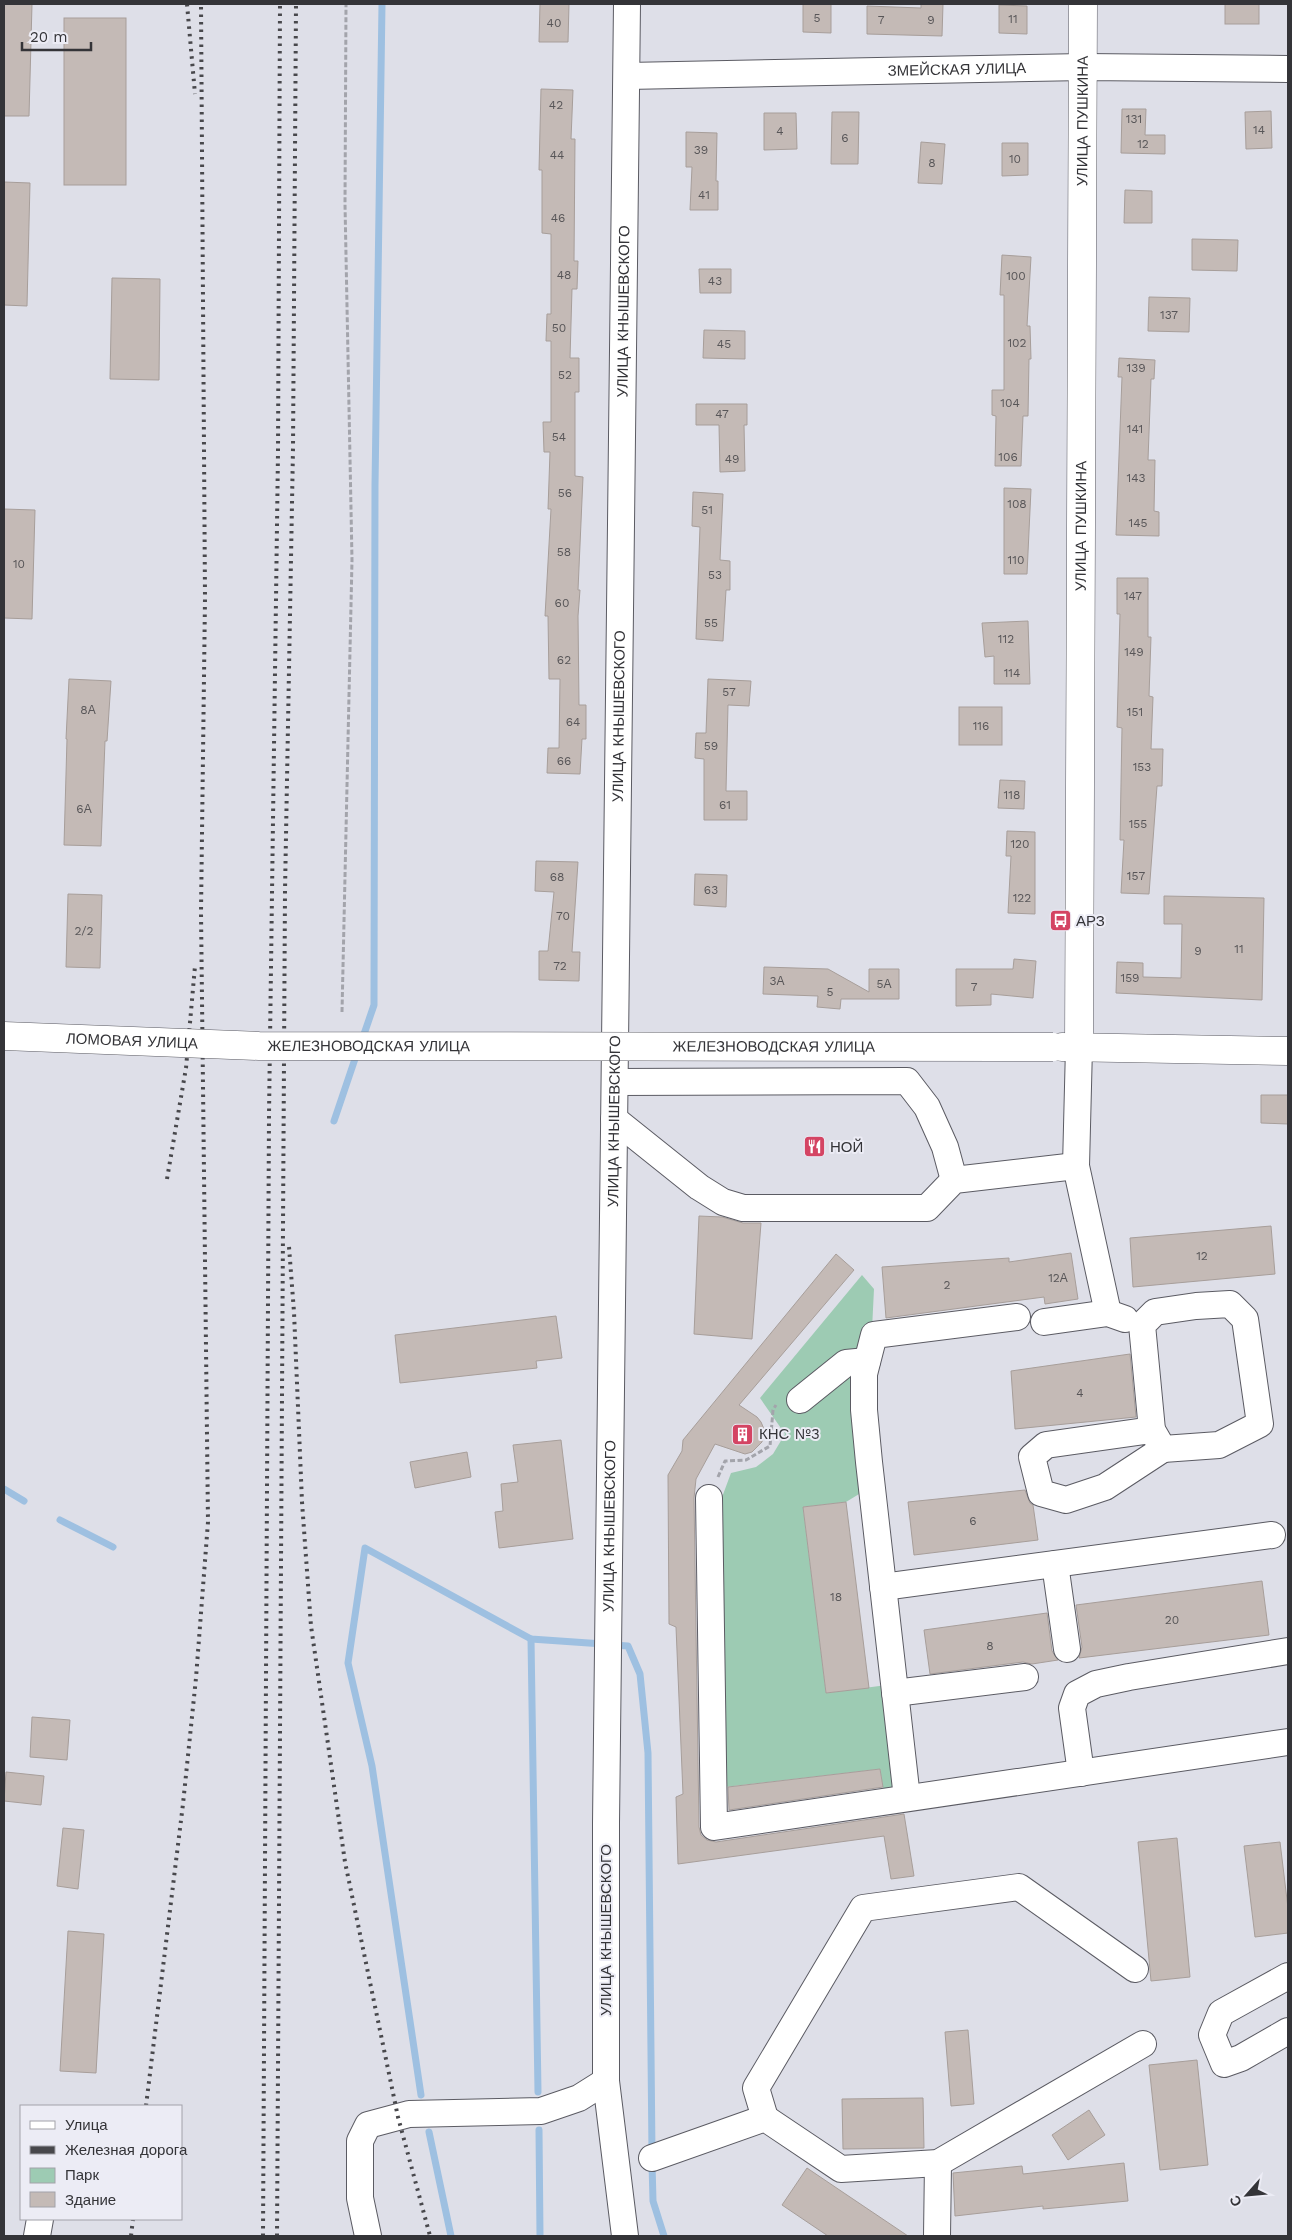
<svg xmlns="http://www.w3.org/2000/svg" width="1292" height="2240" font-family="'Work Sans',sans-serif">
	<rect width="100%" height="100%" fill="#dedfe8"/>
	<polygon fill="#9dcbb3" points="862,1275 874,1289 864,1491 846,1502 803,1507 826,1693 887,1685 899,1789 884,1793 880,1769 725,1787 718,1508 731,1473 756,1467 773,1454 785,1434 760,1398"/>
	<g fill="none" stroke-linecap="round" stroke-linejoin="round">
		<g stroke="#9ec0e1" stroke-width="7">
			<polyline points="362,1040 374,1005 375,486 382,4"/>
			<polyline points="334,1121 357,1053"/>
			<polyline points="4,1489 24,1501"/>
			<polyline points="60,1520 113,1547"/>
			<polyline points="531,1639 538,2092"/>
			<polyline points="613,1645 628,1646 640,1674 648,1753 652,2153"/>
			<polyline points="421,2095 372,1766 348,1663 365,1548 531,1639 603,1644"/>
			<polyline points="539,2130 540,2236"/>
			<polyline points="429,2132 451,2236"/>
			<polyline points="652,2163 653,2201 664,2236"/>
		</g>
	</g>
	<g fill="#c4bab6" stroke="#a79e9a">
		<polygon points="4,4 32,4 29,116 4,116"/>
		<polygon points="540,4 569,4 568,42 539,42"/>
		<polygon points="803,4 831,4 831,33 803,32"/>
		<polygon points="921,4 943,4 942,36 867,34 867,6 921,8"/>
		<rect x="1225" y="4" width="34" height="20"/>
		<polygon points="999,5 1027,6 1027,34 999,33"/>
		<rect x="64" y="18" width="62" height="167"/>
		<polygon points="541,89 573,90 571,139 575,139 574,261 578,261 577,289 572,289 570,358 579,358 579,392 575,392 575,476 583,477 578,590 580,590 578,616 579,705 586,705 586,739 582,739 580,774 547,773 548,748 559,748 560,679 549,679 548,616 545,616 551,509 548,509 550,452 544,452 543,422 551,422 551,341 546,341 547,314 551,314 551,234 542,233 542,170 539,170"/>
		<polygon points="1122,109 1146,109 1145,135 1165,135 1165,154 1121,153"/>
		<polygon points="1271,111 1272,148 1246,149 1245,112"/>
		<polygon points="832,112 859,112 858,164 831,164"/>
		<polygon points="764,113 796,113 797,149 764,150"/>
		<polygon points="686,132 717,133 716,181 718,181 718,210 690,210 692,167 686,167"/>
		<polygon points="921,142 945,144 942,184 918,183"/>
		<polygon points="1002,143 1028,143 1028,175 1002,176"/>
		<polygon points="4,182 30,183 27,306 4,305"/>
		<polygon points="1125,190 1152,191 1152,223 1124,223"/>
		<polygon points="1192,239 1238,240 1237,271 1192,270"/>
		<polygon points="1002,255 1031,257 1027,326 1030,326 1031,359 1029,359 1028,416 1023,416 1021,466 995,466 996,416 992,415 992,390 1004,390 1004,295 1000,295"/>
		<polygon points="699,269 731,269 731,293 700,293"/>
		<polygon points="112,278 160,279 159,380 110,379"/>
		<polygon points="1149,297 1190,298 1189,332 1148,331"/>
		<polygon points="704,330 745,331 745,359 703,358"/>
		<polygon points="1119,358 1155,360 1154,379 1151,379 1148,460 1155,460 1154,511 1159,512 1159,536 1116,535 1122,377 1118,377"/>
		<polygon points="696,404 747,404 747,425 744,425 745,471 720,472 719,425 696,425"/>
		<polygon points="1004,488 1031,489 1027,574 1004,574"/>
		<polygon points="693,492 723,494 720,560 730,561 730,590 726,590 723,641 696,639 700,527 692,526"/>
		<polygon points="4,509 35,510 32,619 4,618"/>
		<polygon points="1117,578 1148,578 1148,637 1151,637 1149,696 1153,697 1151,749 1163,749 1162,786 1157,786 1149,894 1121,893 1124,840 1120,840 1122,728 1117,727 1120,614 1117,614"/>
		<polygon points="1028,621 1030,684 994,684 994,656 985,657 982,623"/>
		<polygon points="69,679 111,681 107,741 105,741 101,846 64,845 67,739 66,739"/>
		<polygon points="708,679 751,681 749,706 728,705 726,791 747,791 747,820 704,820 704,759 695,758 696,733 706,733"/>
		<rect x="959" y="707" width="43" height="38"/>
		<polygon points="1000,780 1025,781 1024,809 998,808"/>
		<polygon points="1007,831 1035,832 1035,914 1008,913 1011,856 1006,856"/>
		<polygon points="536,861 578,862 572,952 580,952 579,981 539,980 539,951 548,951 554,892 535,891"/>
		<polygon points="695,874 727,875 726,907 694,905"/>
		<polygon points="68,894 102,895 100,968 66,967"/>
		<polygon points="1164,896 1264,898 1262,1000 1116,993 1117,962 1143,963 1143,977 1181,978 1182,924 1164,924"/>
		<polygon points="1014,959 1036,961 1033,998 991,994 991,1005 956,1006 956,969 1013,969"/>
		<polygon points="764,967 828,969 869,992 869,969 899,969 899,999 841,999 840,1009 817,1007 818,996 763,994"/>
		<polygon points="1261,1095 1288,1095 1288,1124 1261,1123"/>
		<polygon points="699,1216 722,1217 743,1223 761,1223 752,1339 694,1334"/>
		<polygon points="1271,1226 1275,1274 1133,1287 1130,1238"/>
		<polygon points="1071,1253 1078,1299 1045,1304 1044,1297 886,1318 882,1267 1009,1258 1009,1262"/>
		<polygon points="836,1254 854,1270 739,1405 757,1417 761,1422 764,1429 762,1442 752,1452 745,1454 715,1444 696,1479 694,1498 699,1827 701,1835 707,1840 716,1842 904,1814 914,1876 891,1879 884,1836 678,1864 676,1797 683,1794 676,1627 669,1624 668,1475 682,1451 683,1440"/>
		<polygon points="556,1316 562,1358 536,1361 537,1368 400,1383 395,1335"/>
		<polygon points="1130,1354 1136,1417 1015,1429 1011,1371"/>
		<polygon points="561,1440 573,1539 499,1548 495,1512 503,1511 501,1484 518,1482 513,1445"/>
		<polygon points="467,1452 471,1477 415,1488 410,1462"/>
		<polygon points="1025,1490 1030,1503 1033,1505 1038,1540 914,1555 908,1502"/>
		<polygon points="846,1502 869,1688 826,1693 803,1507"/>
		<polygon points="1262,1581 1269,1635 1079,1658 1082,1647 1076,1605"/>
		<polygon points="1047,1613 1052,1651 1058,1660 1032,1664 1023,1662 930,1674 924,1630"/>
		<polygon points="32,1717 70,1720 67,1760 30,1757"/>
		<polygon points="880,1769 883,1787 729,1810 728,1787"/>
		<polygon points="6,1772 44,1776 41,1805 4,1801"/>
		<polygon points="63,1828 84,1830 78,1889 57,1886"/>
		<polygon points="1177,1838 1190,1977 1151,1981 1138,1842"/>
		<polygon points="1280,1842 1288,1908 1288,1933 1255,1937 1244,1846"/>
		<polygon points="68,1931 104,1934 96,2073 60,2071"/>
		<polygon points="968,2030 974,2104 951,2106 945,2032"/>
		<polygon points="1197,2060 1208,2165 1160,2170 1149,2065"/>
		<polygon points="923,2098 924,2148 843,2149 842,2099"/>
		<polygon points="1089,2110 1105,2135 1068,2160 1052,2135"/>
		<polygon points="1124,2163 1128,2201 1043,2209 1043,2206 955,2216 953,2173 1022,2166 1023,2174"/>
		<polygon points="807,2168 844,2193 908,2236 828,2236 782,2205"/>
	</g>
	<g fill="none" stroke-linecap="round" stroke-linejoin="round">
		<defs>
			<g id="minor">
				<path id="s1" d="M627,76L1084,67L1288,69"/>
				<polyline points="1079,1047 1076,1166 1108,1313"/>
				<polyline points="615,1082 907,1081 927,1107 945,1147 954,1180"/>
				<polyline points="614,1119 699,1187 723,1202 743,1208 927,1208 954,1180 1076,1166"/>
				<polygon points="1230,1304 1245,1319 1260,1424 1219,1445 1163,1449 1152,1430 1142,1325 1155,1312 1196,1306"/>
				<polyline points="1044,1322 1108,1313 1125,1319"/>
				<polyline points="800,1400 846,1363 867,1361"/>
				<polyline points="1152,1430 1046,1445 1032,1457 1041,1493 1066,1500 1105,1487 1163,1449"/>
				<polyline points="709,1498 714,1827 1288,1742"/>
				<polyline points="1055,1564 1067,1649"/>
				<polyline points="883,1587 1272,1535"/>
				<polyline points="895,1693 1025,1677"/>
				<polyline points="1081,1773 1072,1708 1077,1694 1096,1684 1129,1677 1288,1651"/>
				<polyline points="907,1798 869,1462 864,1410 864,1374 874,1335 1017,1317"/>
				<polyline points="1288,1976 1221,2013 1212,2035 1224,2064 1241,2058 1288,2031"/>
				<polyline points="765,2118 756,2088 863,1908 1019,1887 1135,1969"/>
				<polyline points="652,2158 765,2118 841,2169 938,2163 1143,2044"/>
				<polyline points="37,2236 40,2219"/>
				<polyline points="368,2236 360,2198 360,2141 368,2125 409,2114 541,2111 579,2098 606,2081"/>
				<path id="s2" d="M625,2236L606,2081V1823L627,4"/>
				<polyline points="937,2236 938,2163"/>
			</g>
			<g id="major">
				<polyline points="1062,1047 1288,1051"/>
				<path id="s3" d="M1079,1047L1083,4"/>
			</g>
		</defs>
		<use href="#minor" stroke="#5b5b63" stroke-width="28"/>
		<use href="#major" stroke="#5b5b63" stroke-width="29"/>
		<g stroke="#a3a4ab" stroke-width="3" stroke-dasharray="5 2.5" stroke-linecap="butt">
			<polyline points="342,1012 352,560 345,204 346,4"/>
			<polyline points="718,1477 725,1461 746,1460 770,1446 773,1410 776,1405"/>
		</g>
		<use href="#minor" stroke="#fff" stroke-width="26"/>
		<use href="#major" stroke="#fff" stroke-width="28"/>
		<g stroke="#48484c" stroke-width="4" stroke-dasharray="2.5 5" stroke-linecap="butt">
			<polyline points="187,4 195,94"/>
			<polyline points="167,1179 186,1068 195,966"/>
			<polyline points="289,1247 294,1312 302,1502 311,1626 345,1862 398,2117 430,2236"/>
			<polyline points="146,2106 183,1804 196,1678 208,1522 201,912 205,598 201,4"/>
			<polyline points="131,2236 133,2219"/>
			<polyline points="263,2236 269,1115 278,452 280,4"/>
			<polyline points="277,2236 285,891 293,448 296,4"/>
		</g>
		<defs>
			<g id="major-bridge">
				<path id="s4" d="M4,1036L259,1046L1053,1047"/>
			</g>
		</defs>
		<use href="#major-bridge" stroke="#5b5b63" stroke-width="29" stroke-linecap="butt"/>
		<use href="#major-bridge" stroke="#fff" stroke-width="28"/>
	</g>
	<defs>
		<symbol id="bus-square" viewBox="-11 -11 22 22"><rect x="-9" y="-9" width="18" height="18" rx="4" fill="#d44463" stroke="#ececf5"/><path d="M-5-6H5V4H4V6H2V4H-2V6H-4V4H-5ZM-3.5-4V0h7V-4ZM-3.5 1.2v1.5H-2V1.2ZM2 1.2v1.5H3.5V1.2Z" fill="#fff"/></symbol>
		<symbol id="restaurant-square" viewBox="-11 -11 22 22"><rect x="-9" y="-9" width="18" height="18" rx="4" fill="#d44463" stroke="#ececf5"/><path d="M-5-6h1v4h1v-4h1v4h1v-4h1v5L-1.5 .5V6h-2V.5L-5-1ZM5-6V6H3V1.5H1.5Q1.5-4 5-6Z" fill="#fff"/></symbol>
		<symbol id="building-square" viewBox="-11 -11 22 22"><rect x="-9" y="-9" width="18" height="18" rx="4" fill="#d44463" stroke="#ececf5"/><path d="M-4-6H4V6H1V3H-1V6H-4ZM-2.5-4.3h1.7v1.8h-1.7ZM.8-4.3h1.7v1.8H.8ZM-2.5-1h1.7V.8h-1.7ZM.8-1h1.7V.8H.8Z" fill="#fff"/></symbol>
	</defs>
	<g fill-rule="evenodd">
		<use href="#bus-square" x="1048" y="908" width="25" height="25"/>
		<use href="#restaurant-square" x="802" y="1134" width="25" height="25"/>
		<use href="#building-square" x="730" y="1422" width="25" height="25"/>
	</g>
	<g text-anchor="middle" stroke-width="4" stroke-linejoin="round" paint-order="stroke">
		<g font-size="12" fill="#585658">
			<text x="817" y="22">5</text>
			<text x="1013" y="23">11</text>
			<text x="881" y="24">7</text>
			<text x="931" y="24">9</text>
			<text x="554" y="27">40</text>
			<text x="556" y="109">42</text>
			<text x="1134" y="123">131</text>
			<text x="1259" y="134">14</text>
			<text x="780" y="135">4</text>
			<text x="845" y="142">6</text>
			<text x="1143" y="148">12</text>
			<text x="701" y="154">39</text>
			<text x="557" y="159">44</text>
			<text x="1015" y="163">10</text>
			<text x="932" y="167">8</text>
			<text x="704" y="199">41</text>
			<text x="558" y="222">46</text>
			<text x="564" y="279">48</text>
			<text x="1016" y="280">100</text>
			<text x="715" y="285">43</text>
			<text x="1169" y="319">137</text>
			<text x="559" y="332">50</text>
			<text x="1017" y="347">102</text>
			<text x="724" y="348">45</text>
			<text x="1136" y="372">139</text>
			<text x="565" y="379">52</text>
			<text x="1010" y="407">104</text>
			<text x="722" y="418">47</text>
			<text x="1135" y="433">141</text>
			<text x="559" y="441">54</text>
			<text x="1008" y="461">106</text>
			<text x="732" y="463">49</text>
			<text x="1136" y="482">143</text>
			<text x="565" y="497">56</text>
			<text x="1017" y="508">108</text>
			<text x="707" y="514">51</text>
			<text x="1138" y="527">145</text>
			<text x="564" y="556">58</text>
			<text x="1016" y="564">110</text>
			<text x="19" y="568">10</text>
			<text x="715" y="579">53</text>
			<text x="1133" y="600">147</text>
			<text x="562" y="607">60</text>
			<text x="711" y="627">55</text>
			<text x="1006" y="643">112</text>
			<text x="1134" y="656">149</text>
			<text x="564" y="664">62</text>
			<text x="1012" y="677">114</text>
			<text x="729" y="696">57</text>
			<text x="88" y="714">8А</text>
			<text x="1135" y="716">151</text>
			<text x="573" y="726">64</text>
			<text x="981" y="730">116</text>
			<text x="711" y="750">59</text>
			<text x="564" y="765">66</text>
			<text x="1142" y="771">153</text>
			<text x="1012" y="799">118</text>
			<text x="725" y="809">61</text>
			<text x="84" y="813">6А</text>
			<text x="1138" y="828">155</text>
			<text x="1020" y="848">120</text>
			<text x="1136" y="880">157</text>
			<text x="557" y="881">68</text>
			<text x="711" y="894">63</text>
			<text x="1022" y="902">122</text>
			<text x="563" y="920">70</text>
			<text x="84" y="935">2/2</text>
			<text x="1239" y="953">11</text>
			<text x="1198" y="955">9</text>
			<text x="560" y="970">72</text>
			<text x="1130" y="982">159</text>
			<text x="777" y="985">3А</text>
			<text x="884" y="988">5А</text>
			<text x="974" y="991">7</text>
			<text x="830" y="996">5</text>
			<text x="1202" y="1260">12</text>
			<text x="1058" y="1282">12А</text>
			<text x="947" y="1289">2</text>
			<text x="1080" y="1397">4</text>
			<text x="973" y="1525">6</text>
			<text x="836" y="1601">18</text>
			<text x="1172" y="1624">20</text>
			<text x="990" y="1650">8</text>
		</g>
		<g font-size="15" fill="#343438" stroke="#ececf5">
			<text dy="5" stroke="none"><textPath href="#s1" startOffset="330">ЗМЕЙСКАЯ УЛИЦА</textPath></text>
			<text dy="5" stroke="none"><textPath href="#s3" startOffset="926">УЛИЦА ПУШКИНА</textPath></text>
			<text dy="5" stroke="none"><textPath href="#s2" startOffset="1926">УЛИЦА КНЫШЕВСКОГО</textPath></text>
			<text dy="5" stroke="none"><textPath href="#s3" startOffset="521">УЛИЦА ПУШКИНА</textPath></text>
			<text dy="5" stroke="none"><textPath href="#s2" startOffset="1521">УЛИЦА КНЫШЕВСКОГО</textPath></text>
			<text dy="5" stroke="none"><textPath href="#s4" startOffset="128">ЛОМОВАЯ УЛИЦА</textPath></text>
			<text dy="5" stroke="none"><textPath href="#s4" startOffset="365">ЖЕЛЕЗНОВОДСКАЯ УЛИЦА</textPath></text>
			<text dy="5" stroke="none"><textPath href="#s4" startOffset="770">ЖЕЛЕЗНОВОДСКАЯ УЛИЦА</textPath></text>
			<text dy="5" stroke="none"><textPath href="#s2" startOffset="1116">УЛИЦА КНЫШЕВСКОГО</textPath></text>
			<text dy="5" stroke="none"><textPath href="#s2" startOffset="711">УЛИЦА КНЫШЕВСКОГО</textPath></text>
			<text transform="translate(606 1930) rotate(-90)" y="5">УЛИЦА КНЫШЕВСКОГО</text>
		</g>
		<g font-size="15" fill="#343438" stroke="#ececf5" text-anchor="start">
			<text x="1076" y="926">АРЗ</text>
			<text x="830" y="1152">НОЙ</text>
			<text x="759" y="1439">КНС №3</text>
		</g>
	</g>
	<rect width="1292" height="2240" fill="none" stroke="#343438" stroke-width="10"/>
	<rect x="20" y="2105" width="162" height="115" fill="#ececf5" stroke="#a2a2a9"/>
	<rect x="30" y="2121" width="25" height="8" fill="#ffffff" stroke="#a2a2a9"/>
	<text x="65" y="2130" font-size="15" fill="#343438">Улица</text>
	<rect x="30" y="2146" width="25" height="8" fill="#48484c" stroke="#a2a2a9"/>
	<text x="65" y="2155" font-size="15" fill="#343438">Железная дорога</text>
	<rect x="30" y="2168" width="25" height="15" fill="#9dcbb3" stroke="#a2a2a9"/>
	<text x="65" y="2180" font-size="15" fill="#343438">Парк</text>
	<rect x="30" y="2192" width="25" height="15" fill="#c4bab6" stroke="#a2a2a9"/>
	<text x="65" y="2205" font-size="15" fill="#343438">Здание</text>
	<g transform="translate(1247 2195) rotate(243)" stroke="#ececf5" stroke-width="4" paint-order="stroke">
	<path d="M0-4L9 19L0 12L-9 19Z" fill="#343438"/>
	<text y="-8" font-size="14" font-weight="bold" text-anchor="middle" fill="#343438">С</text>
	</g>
	<path d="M22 42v8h69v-8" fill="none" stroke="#343438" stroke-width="2.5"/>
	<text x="30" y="42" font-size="15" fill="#343438" stroke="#ececf5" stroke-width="4" paint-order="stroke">20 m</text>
</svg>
